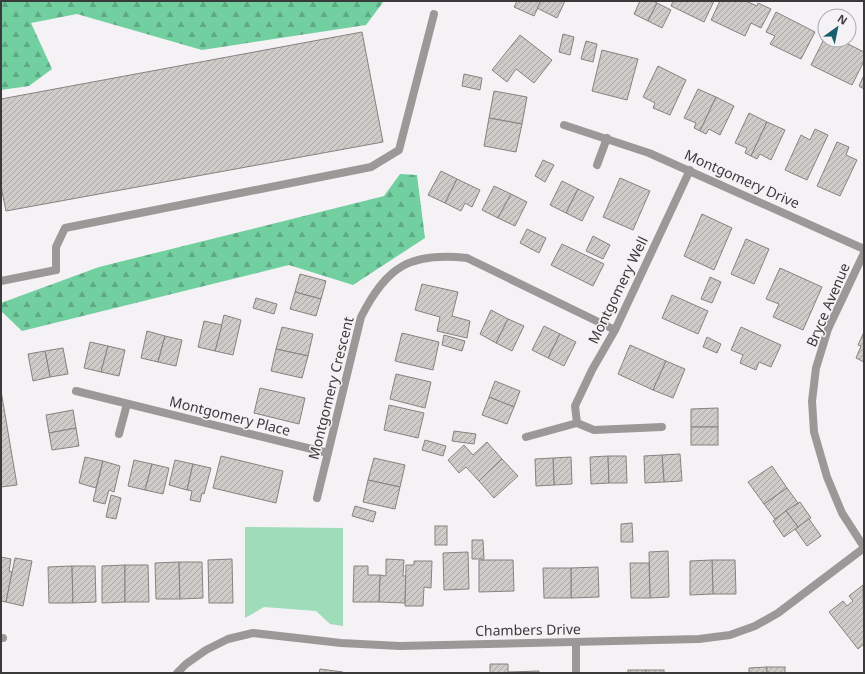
<svg xmlns="http://www.w3.org/2000/svg" width="865" height="674" font-family="'Noto Sans',sans-serif">
	<defs>
		<pattern id="forest-firs" width="22" height="20" patternUnits="userSpaceOnUse"><rect width="22" height="20" fill="#72cfa0"/><path d="M5 1l3.5 6h-7zM16 11l3.5 6h-7z" fill="#5fa984"/></pattern>
		<pattern id="building-hatch" width="6" height="6" patternUnits="userSpaceOnUse"><rect width="6" height="6" fill="#cfcbc8"/><path d="M-1 1l2-2M0 6l6-6M5 7l2-2" fill="none" stroke="#a9a6a4"/></pattern>
	</defs>
	<rect width="100%" height="100%" fill="#f5f2f6"/>
	<polygon fill="#9fdcba" points="245,527 343,528 343,626 330,624 316,611 264,607 245,618"/>
	<g fill="url(#forest-firs)">
		<polygon points="1,1 384,1 366,25 202,50 77,14 31,23 52,69 29,86 1,90"/>
		<polygon points="400,174 417,175 425,238 353,285 289,265 22,331 1,311 1,303 99,267 384,196"/>
	</g>
	<g fill="url(#building-hatch)" stroke="#85827f">
		<polygon points="517,1 541,1 534,16 514,7"/>
		<polygon points="541,1 565,1 557,18 537,8"/>
		<polygon points="640,1 653,1 657,3 648,21 634,14"/>
		<polygon points="673,1 714,1 704,22 671,6"/>
		<polygon points="720,1 746,1 757,6 758,3 771,9 761,28 751,23 745,36 711,20"/>
		<polygon points="657,3 671,10 662,28 648,21"/>
		<polygon points="776,12 815,32 801,59 770,44 775,36 766,32"/>
		<polygon points="362,32 383,142 6,211 1,187 1,99"/>
		<polygon points="563,34 574,37 570,55 559,52"/>
		<polygon points="520,35 552,60 534,83 516,69 507,82 492,70"/>
		<polygon points="825,37 825,40 840,40 864,52 864,61 852,85 811,65"/>
		<polygon points="586,41 597,44 593,62 581,59"/>
		<polygon points="602,50 638,59 627,100 592,91"/>
		<polygon points="658,66 686,80 670,115 653,108 655,103 643,97"/>
		<polygon points="464,74 482,78 480,90 462,86"/>
		<polygon points="864,75 864,89 859,86"/>
		<polygon points="698,89 716,97 700,131 694,128 696,123 684,118"/>
		<polygon points="494,91 527,97 522,124 489,118"/>
		<polygon points="716,97 734,106 720,135 709,129 706,134 700,131"/>
		<polygon points="749,113 767,122 751,156 745,153 747,148 735,143"/>
		<polygon points="489,118 522,124 516,152 484,146"/>
		<polygon points="767,122 785,130 771,160 760,154 757,159 751,156"/>
		<polygon points="815,129 828,135 807,180 785,170 801,135 810,140"/>
		<polygon points="837,142 849,147 846,155 857,160 840,196 817,186"/>
		<polygon points="543,160 554,165 545,182 535,176"/>
		<polygon points="441,171 457,179 445,203 428,195"/>
		<polygon points="620,178 650,191 633,230 603,217"/>
		<polygon points="457,179 480,190 472,207 465,203 461,211 445,203"/>
		<polygon points="562,181 578,189 566,213 550,205"/>
		<polygon points="494,186 511,194 498,218 482,210"/>
		<polygon points="578,189 594,197 582,221 566,213"/>
		<polygon points="511,194 527,202 515,226 498,218"/>
		<polygon points="702,214 732,228 714,270 684,256"/>
		<polygon points="527,229 546,238 539,253 520,243"/>
		<polygon points="593,236 610,245 603,259 586,251"/>
		<polygon points="746,239 769,249 754,284 731,274"/>
		<polygon points="562,244 604,264 593,286 551,265"/>
		<polygon points="780,268 822,287 803,330 773,317 779,304 766,299"/>
		<polygon points="300,274 326,281 321,299 295,292"/>
		<polygon points="710,277 721,282 712,303 701,299"/>
		<polygon points="422,284 458,292 452,316 470,321 467,338 437,331 440,317 415,310"/>
		<polygon points="295,292 321,299 316,316 290,309"/>
		<polygon points="672,295 708,311 698,334 662,318"/>
		<polygon points="256,298 277,304 274,314 253,308"/>
		<polygon points="491,310 508,319 496,343 480,334"/>
		<polygon points="224,315 241,320 233,355 215,351"/>
		<polygon points="508,319 524,326 512,351 496,343"/>
		<polygon points="204,321 222,325 215,351 198,347"/>
		<polygon points="544,326 560,334 548,358 532,350"/>
		<polygon points="282,327 313,334 308,356 276,349"/>
		<polygon points="741,327 781,345 771,367 759,362 756,370 740,363 743,355 731,350"/>
		<polygon points="147,331 165,336 158,362 141,358"/>
		<polygon points="864,332 864,362 856,358 861,346 858,345"/>
		<polygon points="402,333 439,342 433,370 395,361"/>
		<polygon points="560,334 576,342 564,366 548,358"/>
		<polygon points="444,335 465,341 462,351 442,345"/>
		<polygon points="165,336 182,340 176,366 158,362"/>
		<polygon points="707,337 721,344 717,353 703,347"/>
		<polygon points="90,342 108,346 101,372 84,368"/>
		<polygon points="630,345 666,361 653,390 618,374"/>
		<polygon points="108,346 125,350 119,376 101,372"/>
		<polygon points="63,348 68,374 50,377 45,351"/>
		<polygon points="276,349 308,356 302,378 271,371"/>
		<polygon points="45,351 50,377 33,381 28,354"/>
		<polygon points="666,361 685,369 673,398 653,390"/>
		<polygon points="396,374 431,382 425,408 390,399"/>
		<polygon points="495,381 520,391 514,407 489,397"/>
		<polygon points="260,388 305,398 299,424 254,413"/>
		<polygon points="1,391 17,485 1,487"/>
		<polygon points="489,397 514,407 507,424 482,415"/>
		<polygon points="389,405 424,413 418,438 384,430"/>
		<polygon points="718,408 718,427 691,427 691,409"/>
		<polygon points="73,410 76,428 49,433 46,415"/>
		<rect x="691" y="427" width="27" height="18"/>
		<polygon points="76,428 79,446 52,450 49,433"/>
		<polygon points="454,431 476,434 474,444 452,441"/>
		<polygon points="425,440 446,446 443,456 422,450"/>
		<polygon points="487,442 502,459 479,481 466,467 459,473 448,460 464,445 473,455"/>
		<polygon points="680,454 682,481 664,482 662,455"/>
		<polygon points="662,455 664,482 645,483 644,456"/>
		<polygon points="221,456 283,471 276,503 213,488"/>
		<polygon points="608,456 609,483 591,484 590,457"/>
		<polygon points="608,456 626,456 627,483 609,483"/>
		<polygon points="85,457 103,461 96,488 79,483"/>
		<polygon points="571,457 572,484 554,485 553,458"/>
		<polygon points="374,458 405,465 400,487 368,480"/>
		<polygon points="553,458 554,485 536,486 535,459"/>
		<polygon points="502,459 518,476 494,498 479,481"/>
		<polygon points="134,460 152,464 145,490 128,486"/>
		<polygon points="175,460 193,464 187,490 169,485"/>
		<polygon points="103,461 120,466 114,492 109,490 105,504 93,501"/>
		<polygon points="152,464 169,468 163,494 145,490"/>
		<polygon points="193,464 211,468 204,494 202,493 200,502 190,500 192,491 187,490"/>
		<polygon points="772,466 787,488 764,504 748,482"/>
		<polygon points="368,480 400,487 395,509 363,502"/>
		<polygon points="787,488 798,503 775,519 764,504"/>
		<polygon points="111,495 121,498 116,519 106,517"/>
		<polygon points="800,502 811,518 798,527 786,511"/>
		<polygon points="355,506 376,512 373,522 352,516"/>
		<polygon points="786,511 798,527 784,537 773,521"/>
		<polygon points="809,519 821,536 807,546 795,529"/>
		<polygon points="632,523 633,542 621,542 621,524"/>
		<rect x="435" y="526" width="12" height="19"/>
		<polygon points="472,540 483,540 484,559 472,559"/>
		<polygon points="668,551 669,597 650,598 649,552"/>
		<polygon points="468,552 469,589 444,590 443,553"/>
		<polygon points="1,557 11,559 9,571 12,572 6,602 1,601"/>
		<polygon points="15,558 32,561 23,606 6,602"/>
		<polygon points="232,559 233,603 209,603 208,560"/>
		<polygon points="386,559 404,560 403,576 406,576 405,603 379,602 380,575 386,576"/>
		<polygon points="479,560 513,560 514,591 479,592"/>
		<polygon points="712,560 735,560 736,594 713,594"/>
		<polygon points="712,560 713,594 690,595 690,561"/>
		<polygon points="414,561 432,561 431,588 424,587 423,606 405,606 406,565 414,565"/>
		<polygon points="179,562 180,599 156,599 155,563"/>
		<polygon points="179,562 202,562 203,598 180,599"/>
		<polygon points="630,563 649,563 650,598 631,598"/>
		<polygon points="125,565 125,602 102,603 102,566"/>
		<polygon points="125,565 148,565 149,602 125,602"/>
		<polygon points="72,566 73,603 49,603 48,567"/>
		<polygon points="72,566 95,566 96,602 73,603"/>
		<polygon points="354,566 368,566 368,575 380,575 379,602 353,602"/>
		<polygon points="598,567 599,597 571,598 571,568"/>
		<polygon points="543,568 571,568 571,598 544,598"/>
		<polygon points="863,585 864,644 858,649 829,612 843,601 847,606 853,601 849,596"/>
		<polygon points="490,664 508,664 508,672 539,671 539,673 490,673"/>
		<polygon points="767,667 767,673 749,673 749,668"/>
		<rect x="767" y="667" width="18" height="6"/>
		<polygon points="320,669 343,672 343,673 319,673"/>
		<rect x="628" y="670" width="18" height="3"/>
		<rect x="646" y="670" width="18" height="3"/>
	</g>
	<g fill="none" stroke-linecap="round" stroke-linejoin="round">
		<polyline stroke="#9b9998" stroke-width="8" points="56,270 56,247 65,228 371,167 399,150 434,14"/>
		<g stroke="#9b9998" stroke-width="8">
			<polyline points="564,125 649,153 864,249"/>
			<polyline points="597,165 607,138"/>
			<polyline points="864,253 828,329 816,368 812,401 814,432 827,477 842,513 864,547"/>
			<polyline points="1,281 56,270"/>
			<polyline points="76,391 328,453"/>
			<polyline points="577,423 594,430 662,427"/>
			<polyline points="119,434 127,404"/>
			<polyline points="526,437 577,423 575,406 592,370 615,330 690,170"/>
			<path d="M317,498L361,317C387,266 410,252 467,258L615,330"/>
			<polyline points="1,638 3,638"/>
			<polyline points="576,642 576,673"/>
			<polyline points="177,673 186,664 206,650 228,639 253,633 341,643 400,646 699,639 730,635 755,626 778,613 864,548"/>
		</g>
	</g>
	<g text-anchor="middle" stroke-width="3" stroke-linejoin="round" paint-order="stroke">
		<g font-size="14" fill="#3b3a3b" stroke="#f5f2f6">
			<text transform="translate(742 179) rotate(24)" y="5">Montgomery Drive</text>
			<text transform="translate(618 290) rotate(-64)" y="5">Montgomery Well</text>
			<text transform="translate(828 305) rotate(-67)" y="5">Bryce Avenue</text>
			<text transform="translate(331 388) rotate(-76)" y="5">Montgomery Crescent</text>
			<text transform="translate(230 416) rotate(14)" y="5">Montgomery Place</text>
			<text transform="translate(528 630) rotate(-1)" y="5">Chambers Drive</text>
		</g>
	</g>
	<rect width="865" height="674" fill="none" stroke="#3b3a3b" stroke-width="4"/>
	<g transform="translate(837 28) rotate(33)"><circle r="19" fill="#f5f2f6" stroke="#aba8ab"/>
	<path d="M0-3L7 15L0 10L-7 15Z" fill="#15606d"/>
	<text y="-6" font-size="11" font-weight="bold" text-anchor="middle" fill="#3b3a3b">N</text>
	</g>
</svg>
